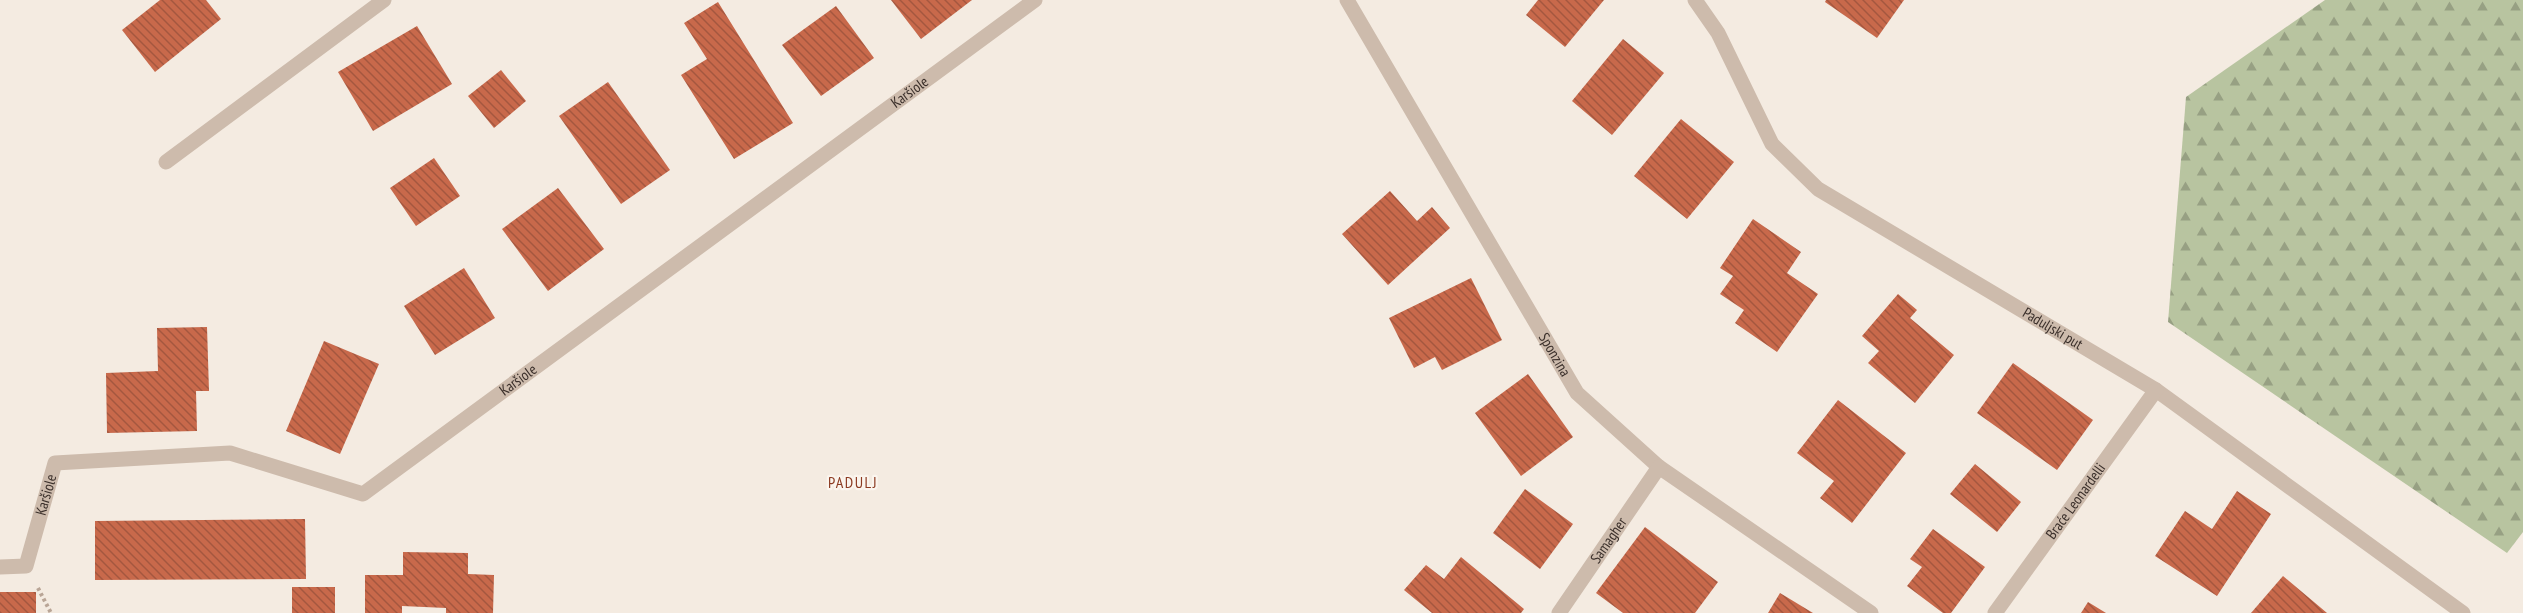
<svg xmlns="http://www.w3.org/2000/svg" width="2523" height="613" font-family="'PT Sans Narrow',sans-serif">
	<defs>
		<pattern id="forest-firs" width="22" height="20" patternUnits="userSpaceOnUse" patternTransform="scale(1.5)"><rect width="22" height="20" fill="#b8c4a0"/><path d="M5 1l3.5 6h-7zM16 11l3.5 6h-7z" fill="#97a083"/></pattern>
		<pattern id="building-back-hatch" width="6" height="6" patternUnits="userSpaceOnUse" patternTransform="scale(1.5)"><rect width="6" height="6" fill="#c8694b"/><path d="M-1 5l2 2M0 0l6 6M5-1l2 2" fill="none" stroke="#a4573f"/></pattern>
	</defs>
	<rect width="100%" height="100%" fill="#f4ebe1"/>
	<polygon fill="url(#forest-firs)" points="2325,0 2523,0 2523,532 2507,553 2168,322 2186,97"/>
	<g fill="url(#building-back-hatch)">
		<polygon points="160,0 206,0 221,19 155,72 122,30"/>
		<polygon points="891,0 972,0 921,39"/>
		<polygon points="1538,0 1604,0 1565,47 1526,15"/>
		<polygon points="1826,0 1904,0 1877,38 1825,2"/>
		<polygon points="718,2 793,123 734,159 681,75 707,59 684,23"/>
		<polygon points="836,6 874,58 821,96 782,45"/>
		<polygon points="417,26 452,84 373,131 338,72"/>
		<polygon points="1623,39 1664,73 1612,135 1572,101"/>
		<polygon points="501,70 526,101 494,128 468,96"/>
		<polygon points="608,82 670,170 621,204 559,116"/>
		<polygon points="1681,119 1734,162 1687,219 1634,176"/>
		<polygon points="434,158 460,196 416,226 390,188"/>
		<polygon points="558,188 604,249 548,291 502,229"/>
		<polygon points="1390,191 1417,221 1432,207 1450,228 1388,285 1342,234"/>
		<polygon points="1753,219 1801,252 1787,273 1818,294 1777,352 1735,323 1744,310 1720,294 1733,276 1720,268"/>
		<polygon points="464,268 495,318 435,355 404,306"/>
		<polygon points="1471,278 1502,340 1442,370 1435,357 1414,368 1389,318"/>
		<polygon points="1898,294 1917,310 1910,318 1954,355 1915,403 1868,363 1879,351 1862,336"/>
		<polygon points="207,327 209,391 196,391 197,431 107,433 106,373 158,371 157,328"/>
		<polygon points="324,341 379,364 340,454 286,431"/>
		<polygon points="2013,363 2093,420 2057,470 1977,413"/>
		<polygon points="1528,374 1573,437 1521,476 1475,413"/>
		<polygon points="1838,400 1906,453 1852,523 1820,498 1834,481 1797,453"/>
		<polygon points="1975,464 2021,502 1997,532 1950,494"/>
		<polygon points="1525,489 1573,524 1540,569 1493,533"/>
		<polygon points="2237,491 2271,514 2217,596 2155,556 2185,511 2212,529"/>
		<polygon points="305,519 306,579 95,580 95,521"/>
		<polygon points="1645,527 1718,582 1695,613 1623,613 1596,593"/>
		<polygon points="1933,529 1985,567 1951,613 1943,613 1907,586 1922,567 1910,559"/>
		<polygon points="403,552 468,553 468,574 494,575 493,613 446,613 446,608 402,606 402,613 365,613 365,575 403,575"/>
		<polygon points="1461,557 1524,609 1521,613 1432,613 1404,590 1426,565 1444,579"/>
		<polygon points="2283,576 2327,613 2251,613"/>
		<rect x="292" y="587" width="43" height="26"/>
		<rect x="0" y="592" width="36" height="21"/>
		<polygon points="1780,593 1813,613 1768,613"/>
		<polygon points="2088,602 2106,613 2081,613"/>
	</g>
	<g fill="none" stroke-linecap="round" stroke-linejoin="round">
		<polyline stroke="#b9a596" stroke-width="4" stroke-dasharray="3 3" stroke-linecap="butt" points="38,588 51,613"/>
		<g stroke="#cdbbac" stroke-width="15">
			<path id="s1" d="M1347,0L1577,393L1659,467L1871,613"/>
			<path id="s2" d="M1695,0L1718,33L1772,144L1818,189L2156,390L2463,613"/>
			<polyline points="166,162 384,0"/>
			<path id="s3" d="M0,567L26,566L55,463L230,453L363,494L1035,0"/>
			<path id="s4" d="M1559,613L1659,467"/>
			<path id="s5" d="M1995,613L2156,390"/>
		</g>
	</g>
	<g text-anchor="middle" stroke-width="4.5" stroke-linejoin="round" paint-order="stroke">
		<g font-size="15" fill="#3b302b" stroke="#fbf5ee">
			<text dy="5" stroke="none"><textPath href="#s3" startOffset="1126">Karšiole</textPath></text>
			<text dy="5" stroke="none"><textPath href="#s2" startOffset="501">Paduljski put</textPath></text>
			<text dy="5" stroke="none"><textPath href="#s1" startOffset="411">Sponzina</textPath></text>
			<text dy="5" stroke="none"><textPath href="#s3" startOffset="640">Karšiole</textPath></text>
			<text dy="5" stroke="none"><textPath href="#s3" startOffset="100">Karšiole</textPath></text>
			<text dy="5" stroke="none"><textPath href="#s5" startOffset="138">Braće Leonardelli</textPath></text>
			<text dy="5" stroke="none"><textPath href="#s4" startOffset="88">Samagher</textPath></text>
		</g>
		<g font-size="16" letter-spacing="1.5" fill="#8c3b22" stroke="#fbf5ee">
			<text x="853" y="488">PADULJ</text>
		</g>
	</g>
</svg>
